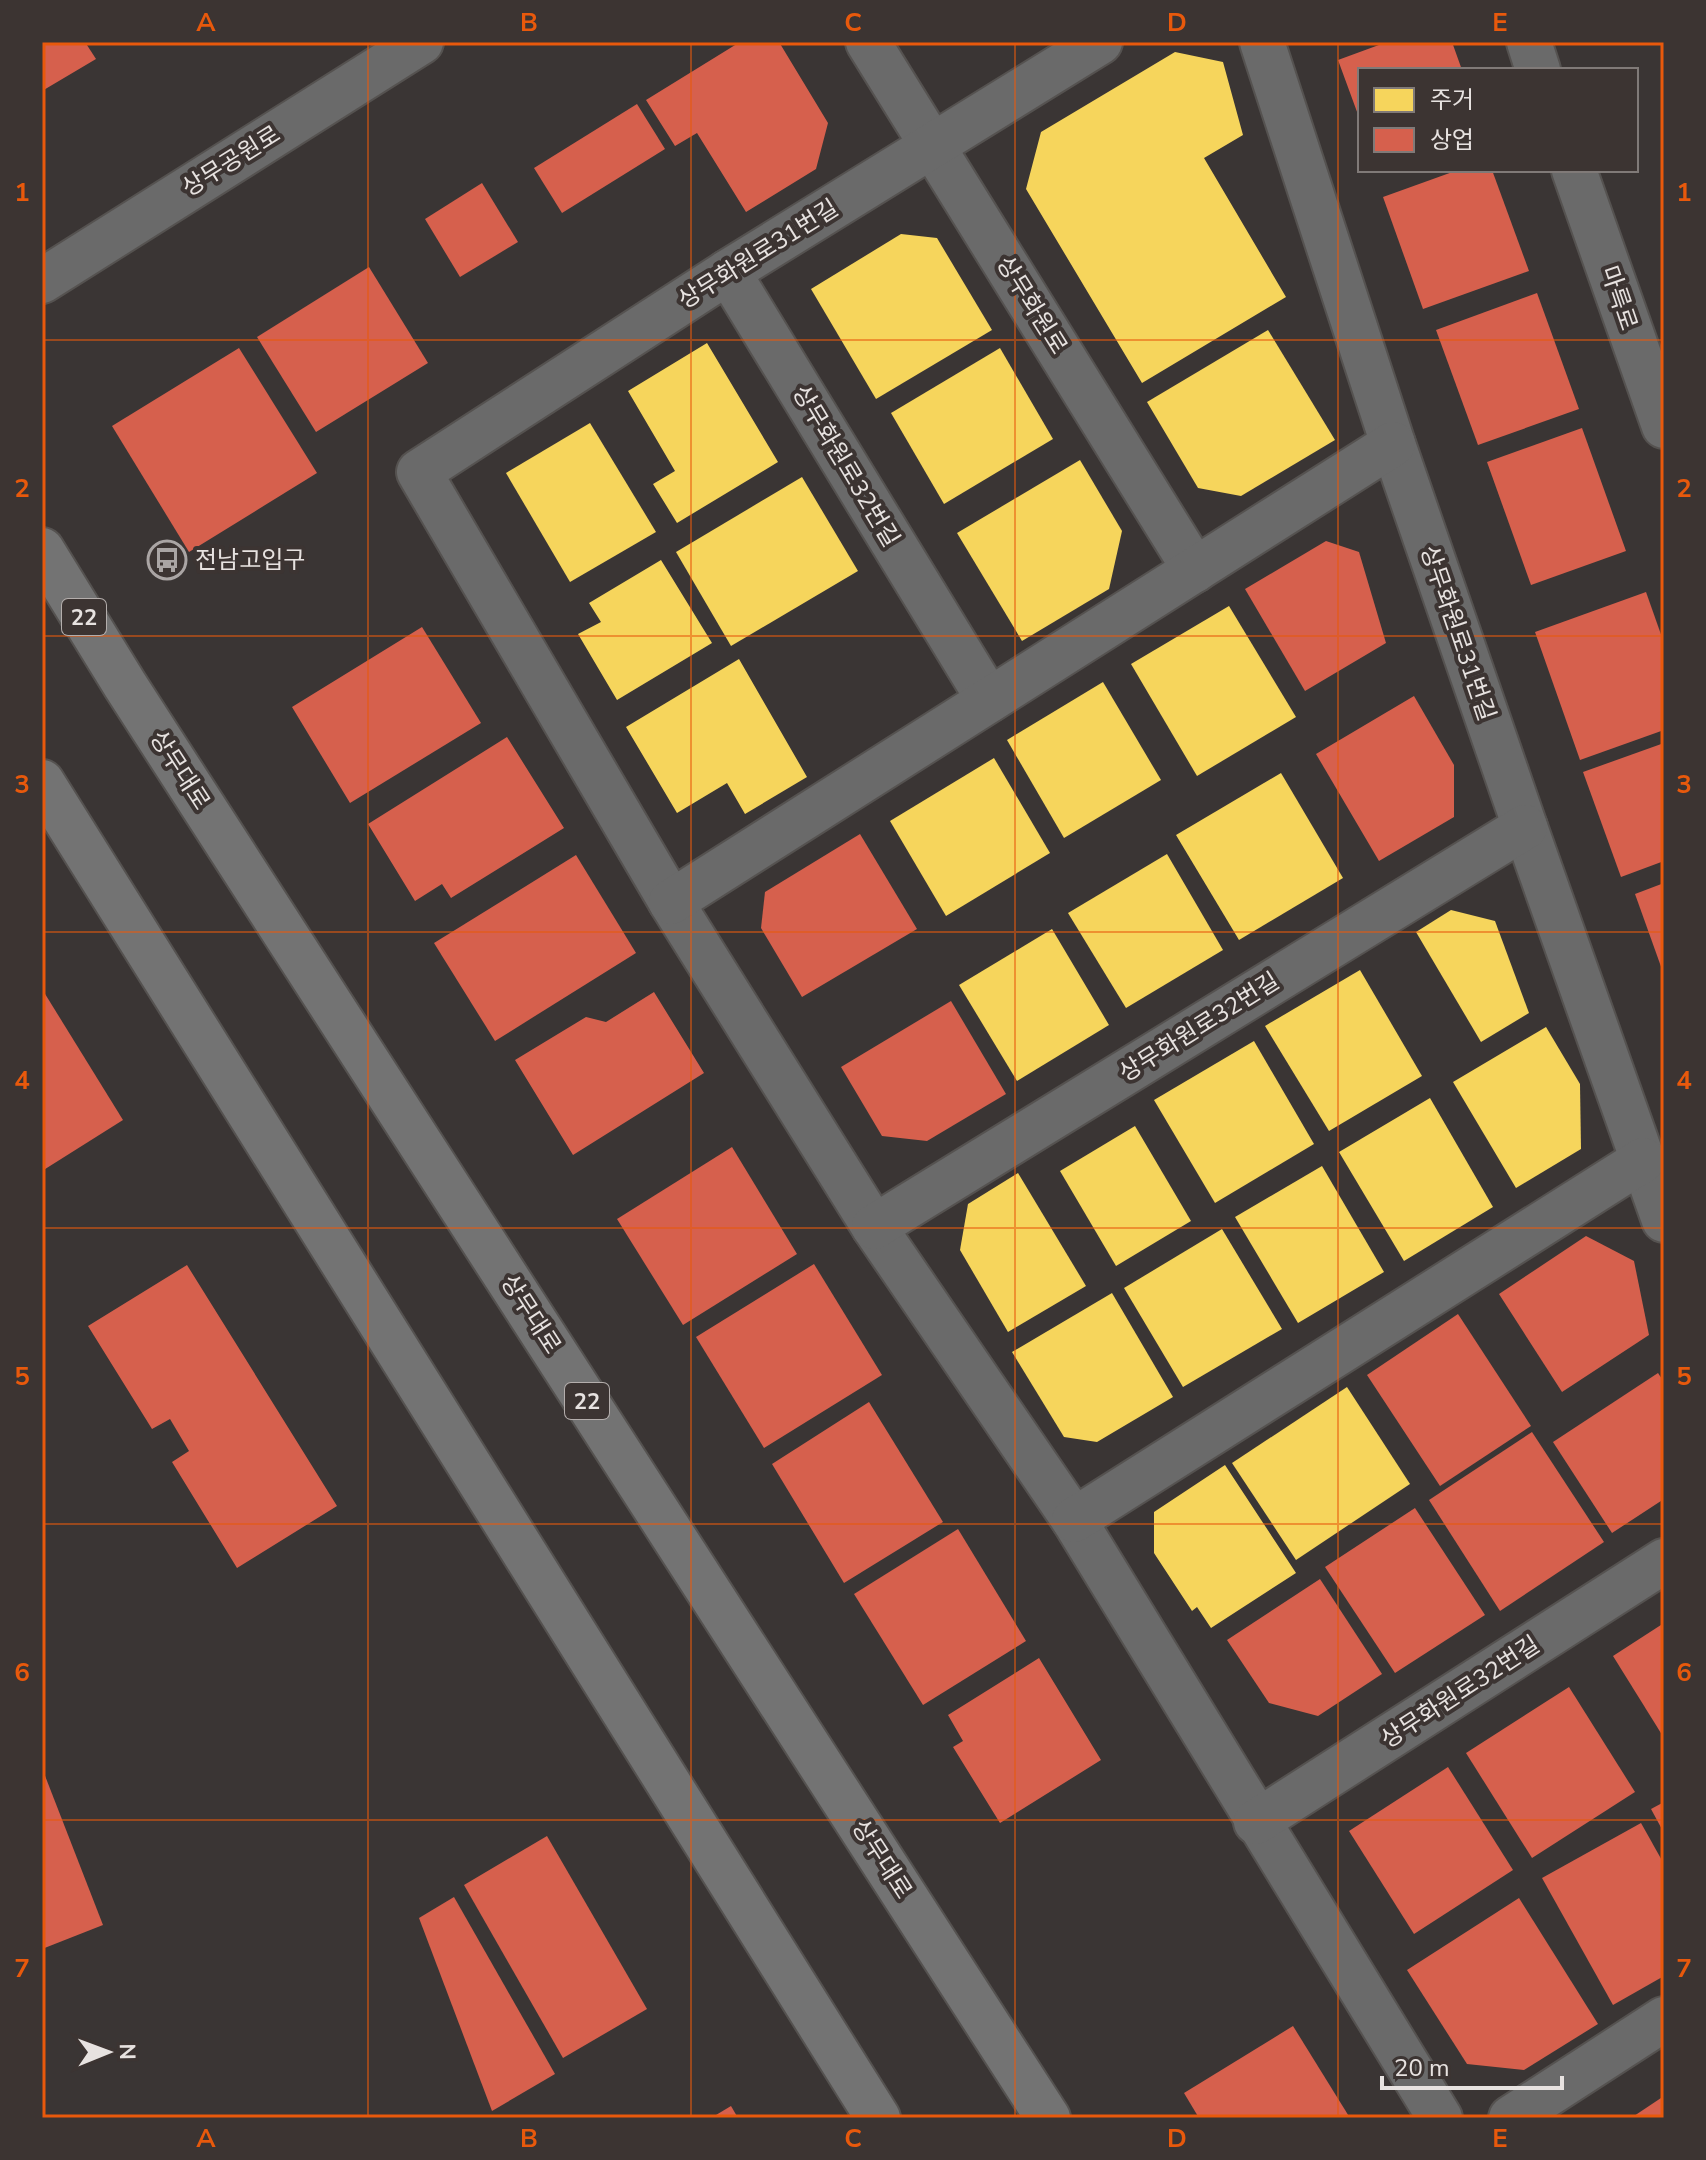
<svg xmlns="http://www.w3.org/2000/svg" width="1706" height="2160" font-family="'Nunito Sans','Noto Sans KR',sans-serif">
	<rect width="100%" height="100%" fill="#3a3534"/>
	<g fill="#f6d55c">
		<polygon points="1175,52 1223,62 1243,135 1204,158 1286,297 1142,383 1026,189 1041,132"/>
		<polygon points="901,234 937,238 992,330 876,399 811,289"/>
		<polygon points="1268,330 1335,440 1241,496 1198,488 1147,402"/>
		<polygon points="707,343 778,462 677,523 653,484 675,471 628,391"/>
		<polygon points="1000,348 1053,439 944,504 891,413"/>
		<polygon points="590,423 656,532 570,582 506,473"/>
		<polygon points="1080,460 1122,531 1109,589 1022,641 957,533"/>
		<polygon points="802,477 858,571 731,646 676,552"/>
		<polygon points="661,560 712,643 617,700 578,634 601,622 589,603"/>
		<polygon points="1229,606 1296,717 1197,776 1131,664"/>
		<polygon points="739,659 807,777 745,814 727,783 677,813 626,727"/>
		<polygon points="1103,682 1161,780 1064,838 1007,740"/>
		<polygon points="994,758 1050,853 946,916 890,821"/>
		<polygon points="1281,773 1343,878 1239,940 1176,835"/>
		<polygon points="1167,854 1223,950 1126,1008 1068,913"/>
		<polygon points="1451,910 1495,921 1529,1013 1481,1042 1416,932"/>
		<polygon points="1052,929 1109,1025 1017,1081 959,985"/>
		<polygon points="1360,970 1422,1076 1329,1131 1265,1026"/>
		<polygon points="1546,1027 1580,1084 1581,1149 1516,1188 1453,1082"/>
		<polygon points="1254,1041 1314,1144 1215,1203 1154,1100"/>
		<polygon points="1430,1098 1493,1207 1404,1261 1339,1152"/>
		<polygon points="1135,1126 1191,1221 1116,1266 1060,1171"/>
		<polygon points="1322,1166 1384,1272 1298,1323 1235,1217"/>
		<polygon points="1018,1173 1086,1286 1008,1332 960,1250 968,1204"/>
		<polygon points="1222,1229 1282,1329 1183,1387 1124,1288"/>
		<polygon points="1112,1293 1173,1397 1097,1442 1064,1437 1012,1352"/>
		<polygon points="1347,1387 1410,1484 1296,1560 1232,1463"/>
		<polygon points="1225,1465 1296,1573 1211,1628 1197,1607 1192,1611 1154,1553 1154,1512"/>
	</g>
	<g fill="#d6604d">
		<polygon points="42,42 85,42 96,59 42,91"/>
		<polygon points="740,42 779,42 828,123 816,169 746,212 697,133 675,146 646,100"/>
		<polygon points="1387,42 1452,42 1462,70 1360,70 1360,120 1338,60"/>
		<polygon points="637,104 665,149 562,213 534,168"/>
		<polygon points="1458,170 1492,170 1529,271 1423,309 1383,197"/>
		<polygon points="482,183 518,242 460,277 425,219"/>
		<polygon points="369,267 428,363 316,432 257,337"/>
		<polygon points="1537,293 1579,409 1478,445 1436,330"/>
		<polygon points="239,348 317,473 189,552 112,426"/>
		<polygon points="1582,428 1626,551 1531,585 1487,462"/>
		<polygon points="1326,541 1359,552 1386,643 1305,691 1245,589"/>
		<polygon points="1646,592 1664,643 1664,730 1580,760 1535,632"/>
		<polygon points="422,627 481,723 350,803 292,707"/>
		<polygon points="1414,696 1454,765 1454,817 1379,861 1316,754"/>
		<polygon points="507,737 564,828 451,898 442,884 415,901 368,824"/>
		<polygon points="1664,743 1664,861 1621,877 1583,772"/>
		<polygon points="860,834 917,929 802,997 761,928 765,892"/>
		<polygon points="576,855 636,953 495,1041 434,943"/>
		<polygon points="1664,883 1664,975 1635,894"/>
		<polygon points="42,989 123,1120 42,1171"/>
		<polygon points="654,992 704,1073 573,1155 515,1060 586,1017 606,1022"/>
		<polygon points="951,1001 1006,1094 927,1141 882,1136 841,1067"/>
		<polygon points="732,1147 797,1254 683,1325 617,1219"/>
		<polygon points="1586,1236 1634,1261 1649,1335 1562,1392 1499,1294"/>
		<polygon points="814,1264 882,1375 764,1448 696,1337"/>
		<polygon points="187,1265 337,1506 237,1568 172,1462 189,1451 170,1419 152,1429 88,1326"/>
		<polygon points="1458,1314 1531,1426 1440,1486 1367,1375"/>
		<polygon points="1658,1373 1664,1382 1664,1499 1612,1533 1553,1442"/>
		<polygon points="869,1402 943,1522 844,1583 772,1464"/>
		<polygon points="1532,1432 1604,1542 1500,1611 1429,1500"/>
		<polygon points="1415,1508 1485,1615 1395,1673 1325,1567"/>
		<polygon points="958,1529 1026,1641 923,1705 854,1594"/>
		<polygon points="1320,1579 1382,1674 1318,1716 1269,1703 1227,1640"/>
		<polygon points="1664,1623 1664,1738 1613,1656"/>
		<polygon points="1039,1658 1101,1760 1000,1823 953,1747 963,1741 948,1715"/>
		<polygon points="1569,1687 1635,1792 1532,1858 1466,1753"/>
		<polygon points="1448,1767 1513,1870 1414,1934 1349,1831"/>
		<polygon points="42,1768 103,1925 42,1949"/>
		<polygon points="1664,1802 1664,1833 1651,1809"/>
		<polygon points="1641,1823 1664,1864 1664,1976 1613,2005 1542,1878"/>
		<polygon points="547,1836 647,2009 563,2058 464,1885"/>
		<polygon points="454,1897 555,2074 492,2111 419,1918"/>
		<polygon points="1519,1898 1598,2024 1524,2070 1467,2064 1407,1970"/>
		<polygon points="1293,2026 1350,2118 1199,2118 1184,2093"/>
		<polygon points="1664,2096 1664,2118 1631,2118"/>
		<polygon points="731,2106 738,2118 711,2118"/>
	</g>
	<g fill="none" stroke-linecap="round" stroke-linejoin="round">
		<defs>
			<g id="minor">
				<polyline points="868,42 1195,570"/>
				<polyline points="1100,42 728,272 419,472 671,902 874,1227 1074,1520 1440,2118"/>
				<polyline points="1262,42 1393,444 1525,827 1664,1220"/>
				<polyline points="1529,42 1538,70"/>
				<polyline points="1574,170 1664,426"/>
				<polyline points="728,272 989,700"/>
				<polyline points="42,281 421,42"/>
				<polyline points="671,902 1393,444"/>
				<polyline points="874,1227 1525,827"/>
				<polyline points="1074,1520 1643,1160"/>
				<polyline points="1256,1822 1664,1561"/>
				<polyline points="1511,2118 1664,2019"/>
			</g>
			<g id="major">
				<polyline points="42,550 125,685 1048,2118"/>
				<polyline points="42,782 878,2118"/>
			</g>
		</defs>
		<use href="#minor" stroke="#555250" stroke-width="48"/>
		<use href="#major" stroke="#555250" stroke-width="48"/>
		<use href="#minor" stroke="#6a6a6a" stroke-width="44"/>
		<use href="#major" stroke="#737373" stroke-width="44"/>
	</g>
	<path fill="none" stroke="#e8590c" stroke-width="2" stroke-opacity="0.55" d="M368,42V2118M691,42V2118M1015,42V2118M1338,42V2118M42,340H1664M42,636H1664M42,932H1664M42,1228H1664M42,1524H1664M42,1820H1664"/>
	<defs>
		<symbol id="bus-ring" viewBox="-11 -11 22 22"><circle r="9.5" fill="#3c3432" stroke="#aaa5a4" stroke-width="1.5"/><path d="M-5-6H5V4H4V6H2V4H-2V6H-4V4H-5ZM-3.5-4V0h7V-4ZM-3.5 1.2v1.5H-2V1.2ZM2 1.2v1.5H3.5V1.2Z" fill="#aaa5a4"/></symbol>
	</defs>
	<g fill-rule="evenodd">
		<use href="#bus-ring" x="145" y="538" width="44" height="44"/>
	</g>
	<g text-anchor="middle" stroke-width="8" stroke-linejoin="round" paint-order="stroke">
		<g fill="#3c3432" stroke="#b4aeac" stroke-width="2">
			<rect x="62" y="599" width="44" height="36" rx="6"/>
			<rect x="565" y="1383" width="44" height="36" rx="6"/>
		</g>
		<g font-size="22" font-weight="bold" fill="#e7e2e0">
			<text x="84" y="625">22</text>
			<text x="587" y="1409">22</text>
		</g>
		<g font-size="24" fill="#e7e2e0" stroke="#3c3432">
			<text transform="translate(231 161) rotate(-32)" y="8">상무공원로</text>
			<text transform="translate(758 254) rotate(-32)" y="8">상무화원로31번길</text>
			<text transform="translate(1619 298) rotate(71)" y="8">마륵로</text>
			<text transform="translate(1032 305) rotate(58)" y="8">상무화원로</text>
			<text transform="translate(846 466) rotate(59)" y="8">상무화원로32번길</text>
			<text transform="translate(1458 633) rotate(71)" y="8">상무화원로31번길</text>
			<text transform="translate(180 770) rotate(57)" y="8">상무대로</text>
			<text transform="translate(1199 1027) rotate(-32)" y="8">상무화원로32번길</text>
			<text transform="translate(531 1314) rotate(57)" y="8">상무대로</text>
			<text transform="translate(1460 1692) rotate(-33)" y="8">상무화원로32번길</text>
			<text transform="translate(882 1859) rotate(57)" y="8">상무대로</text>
		</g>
		<g font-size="24" fill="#e7e2e0" stroke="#3c3432" text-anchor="start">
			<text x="195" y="568">전남고입구</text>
		</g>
	</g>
	<rect width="1706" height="2160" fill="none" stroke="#3c3432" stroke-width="88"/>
	<rect x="1358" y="68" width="280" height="104" fill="#3c3432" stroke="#807a78" stroke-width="2"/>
	<rect x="1374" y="88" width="40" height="24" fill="#f6d55c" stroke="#807a78" stroke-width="2"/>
	<text x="1430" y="108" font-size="24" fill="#e7e2e0">주거</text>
	<rect x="1374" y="128" width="40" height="24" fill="#d6604d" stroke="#807a78" stroke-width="2"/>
	<text x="1430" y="148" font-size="24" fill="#e7e2e0">상업</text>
	<g transform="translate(108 2052) rotate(89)" stroke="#3c3432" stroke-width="6" paint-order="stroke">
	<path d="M0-6L14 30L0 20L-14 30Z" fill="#e7e2e0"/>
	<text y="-12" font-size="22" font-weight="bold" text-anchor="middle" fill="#e7e2e0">N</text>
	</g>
	<path d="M1382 2076v12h180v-12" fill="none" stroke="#e7e2e0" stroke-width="4"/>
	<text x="1394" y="2076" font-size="24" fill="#e7e2e0" stroke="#3c3432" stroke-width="6" paint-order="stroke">20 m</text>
	<rect x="44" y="44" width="1618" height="2072" fill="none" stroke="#e8590c" stroke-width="3"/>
	<g font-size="26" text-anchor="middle" font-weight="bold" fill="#e8590c">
		<text x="206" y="31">A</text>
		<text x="529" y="31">B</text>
		<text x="853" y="31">C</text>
		<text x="1177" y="31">D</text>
		<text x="1500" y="31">E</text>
		<text x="22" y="201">1</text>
		<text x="1684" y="201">1</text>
		<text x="22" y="497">2</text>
		<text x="1684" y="497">2</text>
		<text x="22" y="793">3</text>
		<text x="1684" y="793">3</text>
		<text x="22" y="1089">4</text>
		<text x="1684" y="1089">4</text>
		<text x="22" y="1385">5</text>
		<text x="1684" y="1385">5</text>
		<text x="22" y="1681">6</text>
		<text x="1684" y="1681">6</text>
		<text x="22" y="1977">7</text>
		<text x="1684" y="1977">7</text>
		<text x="206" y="2147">A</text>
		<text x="529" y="2147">B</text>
		<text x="853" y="2147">C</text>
		<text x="1177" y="2147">D</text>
		<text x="1500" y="2147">E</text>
	</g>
</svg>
